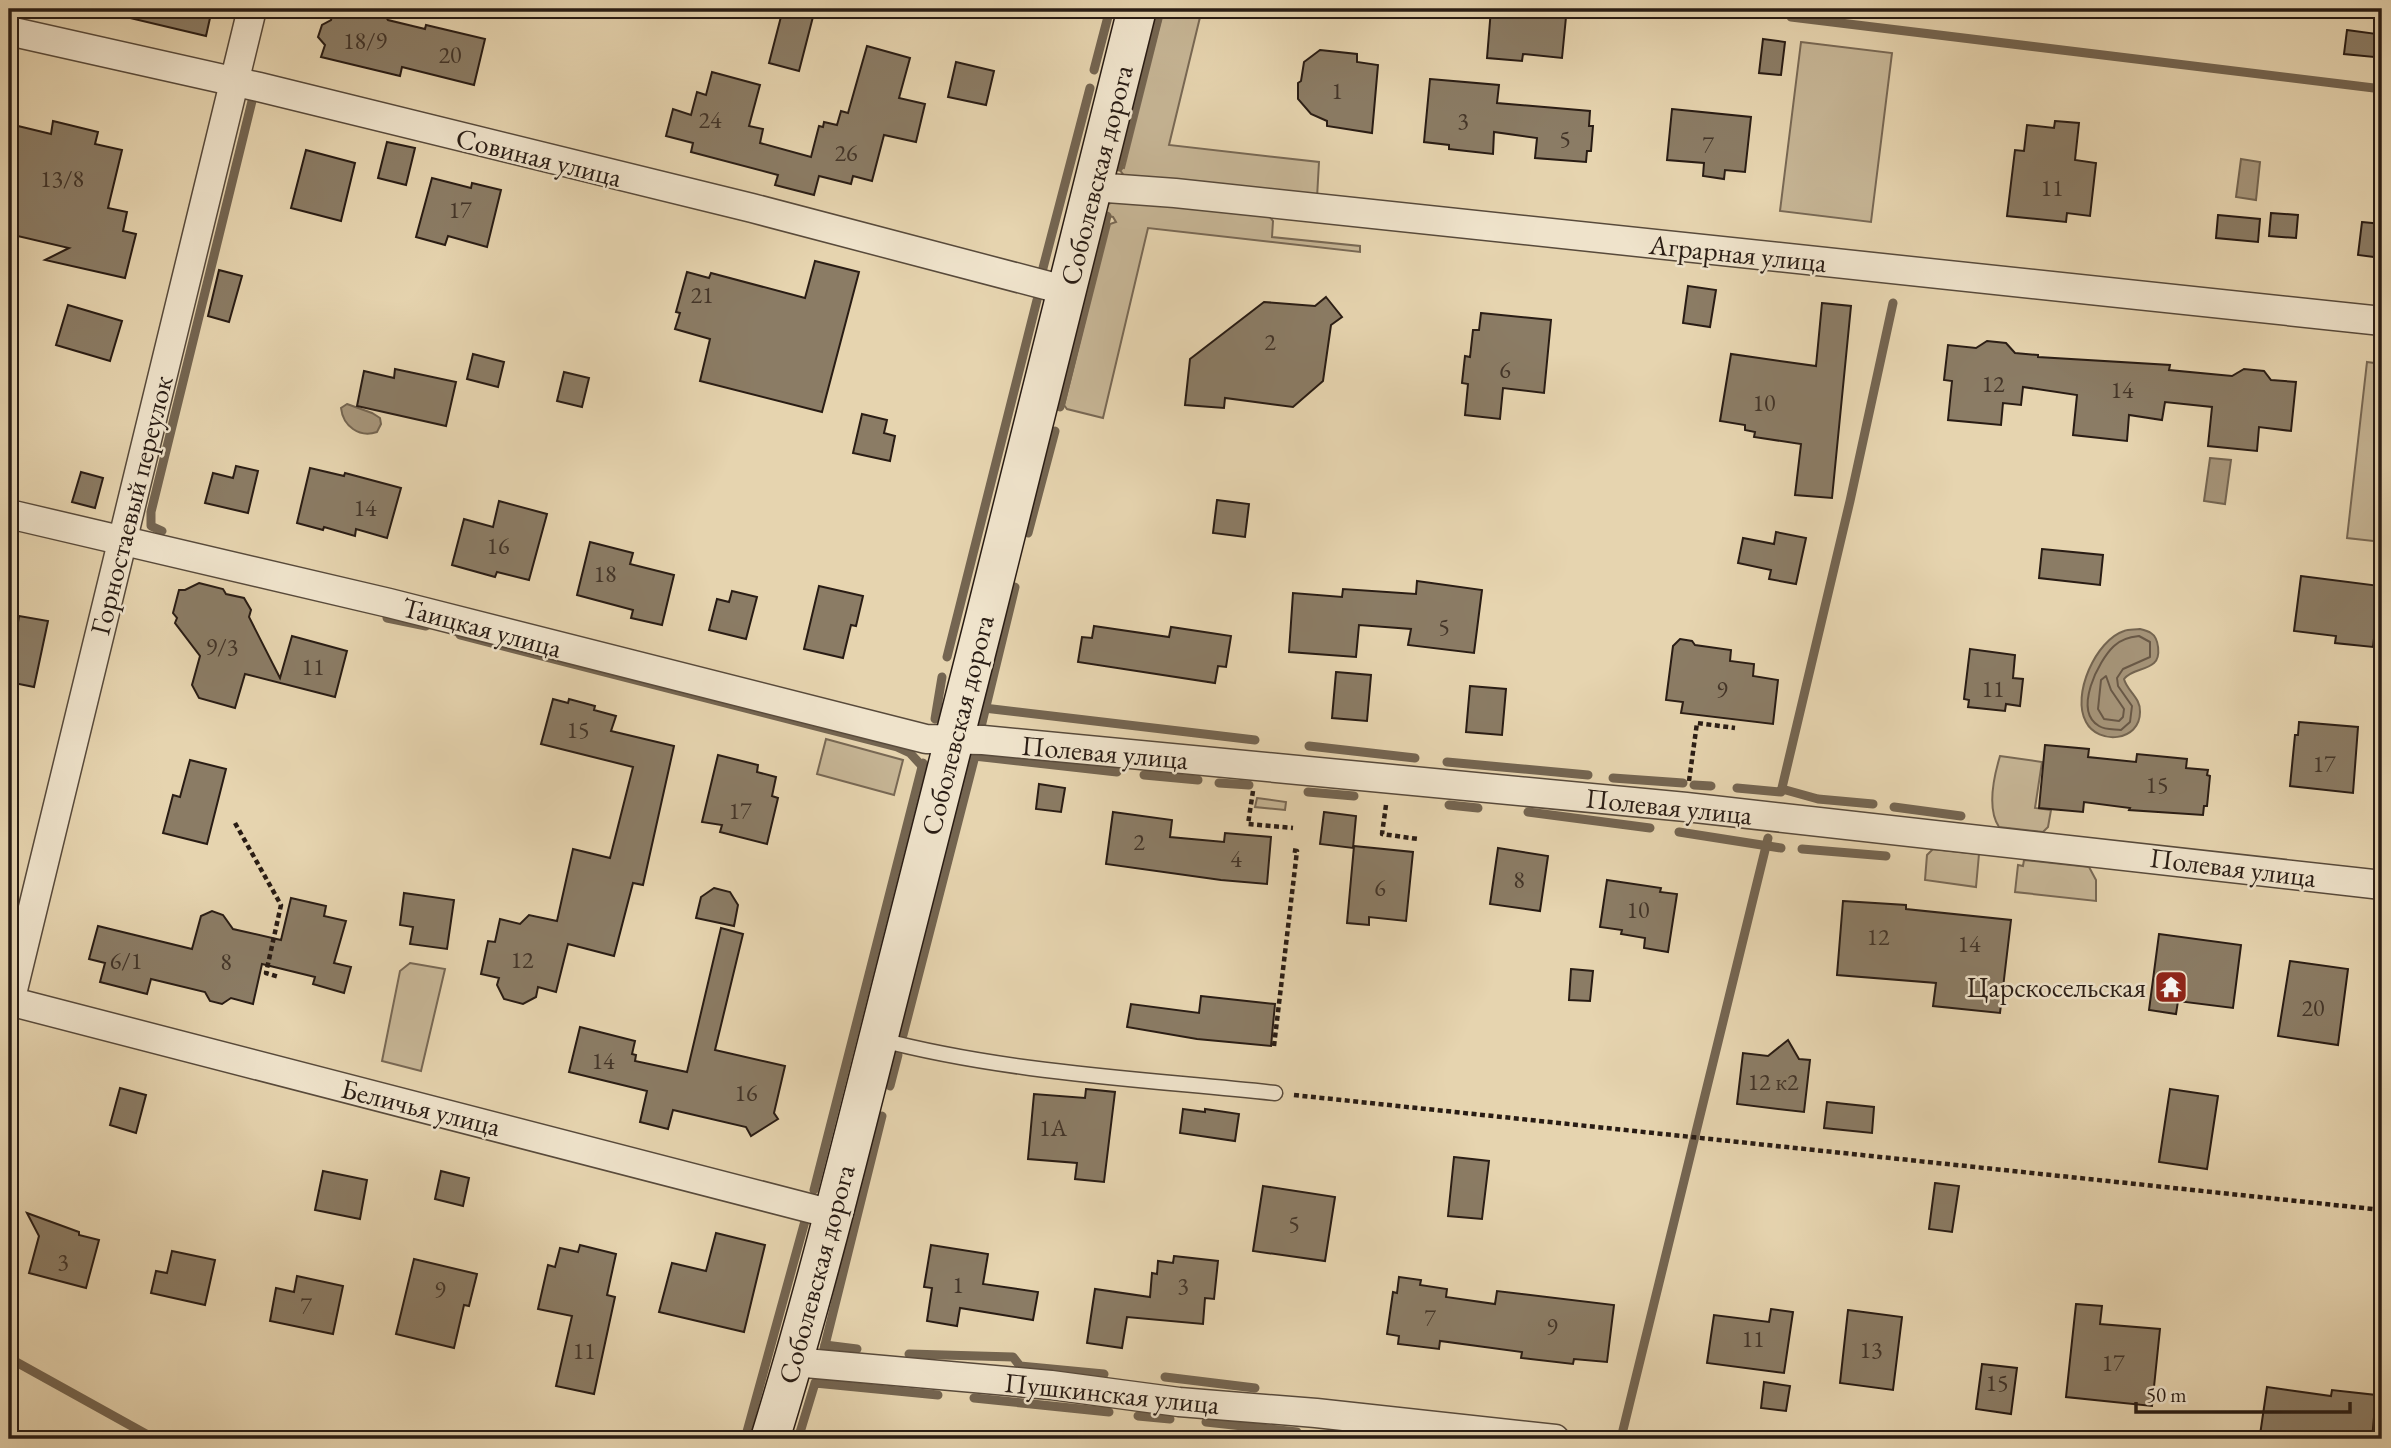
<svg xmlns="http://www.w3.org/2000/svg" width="2391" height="1448" font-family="'EB Garamond',serif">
	<rect width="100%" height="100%" fill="#e6d4af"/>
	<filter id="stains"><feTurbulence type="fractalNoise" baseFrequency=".00286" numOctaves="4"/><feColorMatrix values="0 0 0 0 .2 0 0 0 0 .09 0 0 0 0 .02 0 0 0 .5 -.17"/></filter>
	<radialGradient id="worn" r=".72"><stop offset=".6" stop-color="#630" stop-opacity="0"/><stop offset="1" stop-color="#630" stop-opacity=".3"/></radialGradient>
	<g fill="#c6b595" stroke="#786854" stroke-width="2">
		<polygon points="1164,9 1202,9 1169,145 1319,162 1317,198 1125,177 1117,166 1124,168"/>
		<polygon points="1801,42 1892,53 1871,222 1780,211"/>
		<polygon points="1116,201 1269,216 1273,221 1272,237 1360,246 1360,252 1148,228 1103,418 1067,409 1064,405 1110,224 1116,222 1113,217 1104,215 1108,204"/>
		<polygon points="2367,362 2382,364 2382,542 2347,538"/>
		<polygon points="826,739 903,760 894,795 817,774"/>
		<path d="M2000,756L2042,762L2035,808L2051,810L2048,827L2043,832L1999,827C1987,809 1994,776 2000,756Z"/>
		<polygon points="1257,798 1286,802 1285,810 1255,807"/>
		<polygon points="1933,849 1979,854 1976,887 1925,880 1927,855"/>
		<polygon points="2024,860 2089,867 2096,880 2096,901 2015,892 2018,865 2023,866"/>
		<polygon points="410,963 445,969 421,1071 382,1061 400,971"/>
	</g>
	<g fill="#a6957a" stroke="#746551" stroke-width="2">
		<polygon points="2241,159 2260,162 2256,200 2236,197"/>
		<path d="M347,404L372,413L380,418L381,424L377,432C359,438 343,426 341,408Z"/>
		<polygon points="2210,458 2231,460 2225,504 2204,501"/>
		<path d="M2140,629C2144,630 2148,631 2151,633C2159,638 2161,657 2154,663C2145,671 2132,669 2124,679C2127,691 2141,698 2140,712C2140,742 2098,745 2086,722C2071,695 2096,640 2124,631C2129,629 2135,630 2140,629Z"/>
	</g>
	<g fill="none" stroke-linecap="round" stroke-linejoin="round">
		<g stroke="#685847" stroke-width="2">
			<path d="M2139,636L2150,642V657L2123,669L2117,678L2118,686L2132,706L2130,722L2121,730C2115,729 2105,730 2099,726C2073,711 2098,661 2114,646C2121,639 2129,637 2139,636Z"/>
			<polygon points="2106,676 2111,690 2124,709 2123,717 2119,721 2104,719 2098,709 2101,680"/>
		</g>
		<g stroke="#746551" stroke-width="9">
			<polyline points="1791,17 2382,89"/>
			<polyline points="1094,70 1110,9"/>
			<polyline points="1119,167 1160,9"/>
			<polyline points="1043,268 1090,88"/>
			<polyline points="1060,407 1107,216"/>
			<polyline points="162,531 151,526 151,512 252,101"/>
			<polyline points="1028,533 1055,431"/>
			<polyline points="387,618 426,626"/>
			<polyline points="460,635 897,747 910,753 922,766"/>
			<polyline points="947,657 1037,300"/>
			<polyline points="984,708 1255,740"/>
			<polyline points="935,719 942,677"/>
			<polyline points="981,727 1015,587"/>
			<polyline points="1309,746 1415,758"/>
			<polyline points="974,756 1117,772"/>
			<polyline points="1447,762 1588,775"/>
			<polyline points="1144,775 1198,780"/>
			<polyline points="1613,778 1683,783"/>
			<polyline points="1219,783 1249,785"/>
			<polyline points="1694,785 1711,786"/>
			<polyline points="1737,788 1781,792 1850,501 1893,303"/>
			<polyline points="1782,789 1818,799 1873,804"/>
			<polyline points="1308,792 1354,796"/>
			<polyline points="1449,805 1478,808"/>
			<polyline points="1894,807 1961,816"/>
			<polyline points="1528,812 1650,828"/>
			<polyline points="1679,832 1781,848"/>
			<polyline points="1802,849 1886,856"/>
			<polyline points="903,1035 976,752"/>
			<polyline points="890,1086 898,1055"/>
			<polyline points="814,1190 923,763"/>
			<polyline points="825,1345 857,1349"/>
			<polyline points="824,1349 882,1116"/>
			<polyline points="909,1354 1013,1357 1020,1366 1104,1374"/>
			<polyline points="9,1358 155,1439"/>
			<polyline points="1165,1377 1255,1388"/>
			<polyline points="974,1398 1109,1412"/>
			<polyline points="1138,1416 1170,1419"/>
			<polyline points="1206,1422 1297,1432"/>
			<polyline points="1623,1430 1768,838"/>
			<polyline points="1329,1435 1361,1439"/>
			<polyline points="745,1439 805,1221"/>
			<polyline points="798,1439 815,1383 938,1395"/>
		</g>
	</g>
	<g fill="#8b7c65" stroke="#291c14" stroke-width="2">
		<polygon points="131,9 212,9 206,36 130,18"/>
		<polygon points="334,9 381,9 388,20 425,29 426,25 485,39 474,85 402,67 400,76 321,57 325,45 318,37 322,25 331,20"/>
		<polygon points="783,9 815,9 799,71 769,63"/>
		<polygon points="1491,9 1526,9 1526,13 1566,17 1562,58 1523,54 1522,61 1487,58"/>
		<polygon points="2347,30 2377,34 2374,57 2344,54"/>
		<polygon points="1763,39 1785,42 1781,75 1759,73"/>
		<polygon points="867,46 910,58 899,98 925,104 916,142 884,135 872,181 853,176 851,184 819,176 814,195 775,185 778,175 691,152 693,143 666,136 673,109 691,115 697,92 706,95 712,72 760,85 749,126 763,129 760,143 811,157 819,126 823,127 824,122 837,125 841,111 848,113"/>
		<polygon points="1320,50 1357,54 1357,62 1378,65 1372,133 1327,126 1327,121 1311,114 1298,99 1298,83 1301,81 1304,62"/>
		<polygon points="956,62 994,71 986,105 948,97"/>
		<polygon points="1430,79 1499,85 1497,103 1590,111 1589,126 1593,126 1591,151 1587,151 1586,162 1535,158 1537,138 1494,132 1493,154 1449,149 1449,145 1424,142"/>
		<polygon points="1672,109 1751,117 1745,172 1725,170 1724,179 1703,176 1704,163 1667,160"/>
		<polygon points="53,121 98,132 95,144 122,150 108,208 127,212 123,231 136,234 125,278 45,260 69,248 9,234 9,147 13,147 18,126 51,134"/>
		<polygon points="2055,121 2079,123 2075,160 2096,163 2090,216 2067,213 2066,222 2007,216 2015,150 2024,151 2027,125 2054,128"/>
		<polygon points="387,142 415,148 406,185 378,178"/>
		<polygon points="306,150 355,163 341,221 291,208"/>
		<polygon points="432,178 471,188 472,183 501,190 487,247 448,236 445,245 416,237"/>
		<polygon points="2271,213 2298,215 2296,238 2269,236"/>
		<polygon points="2218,215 2260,219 2258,242 2216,238"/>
		<polygon points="2362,222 2382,224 2382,258 2358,255"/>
		<polygon points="815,261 859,272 822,412 700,381 710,339 675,329 680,313 676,312 687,272 709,278 711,273 805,298"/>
		<polygon points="219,270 242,276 229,322 208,316"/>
		<polygon points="1688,286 1716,290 1710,327 1683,323"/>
		<polygon points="1326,297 1342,317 1331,325 1323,381 1293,407 1225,398 1224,408 1185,405 1190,359 1264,302 1315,306"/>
		<polygon points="1822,303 1851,306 1832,498 1795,495 1801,444 1754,437 1755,432 1745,430 1745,425 1720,421 1731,354 1816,366"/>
		<polygon points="68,305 122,321 110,361 56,345"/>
		<polygon points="1481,313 1551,320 1544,393 1503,388 1500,419 1465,415 1468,384 1462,383 1465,356 1470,357 1473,330 1479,330"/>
		<polygon points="1987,341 2006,343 2015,353 2038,355 2038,357 2170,365 2169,370 2232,376 2244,369 2264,371 2271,380 2296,382 2291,431 2259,427 2257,451 2208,446 2212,407 2165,402 2162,420 2129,415 2127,441 2073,435 2077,395 2023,387 2021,405 2003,403 2001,425 1948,420 1952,381 1944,380 1948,345 1976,348"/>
		<polygon points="473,354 504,362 498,387 467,379"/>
		<polygon points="395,369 456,382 446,426 357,406 364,371 394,378"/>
		<polygon points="564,372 589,378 582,407 557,401"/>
		<polygon points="862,414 887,420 884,433 895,436 890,461 853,453"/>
		<polygon points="236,466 258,471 248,513 205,503 213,473 233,478"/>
		<polygon points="310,468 344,476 345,473 401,488 387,538 356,529 355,536 324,527 323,530 297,523"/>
		<polygon points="81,472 103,478 95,508 72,502"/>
		<polygon points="1217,500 1249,504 1245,537 1213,533"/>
		<polygon points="499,501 547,514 529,580 497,572 495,577 452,565 464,519 493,527"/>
		<polygon points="1776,532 1806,538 1796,584 1769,579 1771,570 1738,563 1743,538 1774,544"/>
		<polygon points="590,542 633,553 630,564 674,575 662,625 631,618 633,610 577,595"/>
		<polygon points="2042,549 2103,555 2100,585 2039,578"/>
		<polygon points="2301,576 2380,586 2373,647 2335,643 2336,636 2294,631"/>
		<polygon points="1417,581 1482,590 1474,653 1408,645 1411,629 1359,625 1356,657 1289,652 1293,593 1342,597 1343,589 1416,594"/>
		<polygon points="199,583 223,589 226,594 244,598 251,610 249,617 280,678 292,636 347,651 335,697 245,674 235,708 199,698 192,685 200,656 175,623 177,618 173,613 179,590 185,590"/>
		<polygon points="819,586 863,596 856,626 851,625 843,658 804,649"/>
		<polygon points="732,591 757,597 746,639 709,630 717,599 729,602"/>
		<polygon points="19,616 48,621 34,687 9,682 9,628 17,629"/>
		<polygon points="1094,626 1169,637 1171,627 1231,636 1226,667 1218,666 1215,683 1078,662 1082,637 1092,638"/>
		<polygon points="1680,639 1692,641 1695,645 1731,650 1730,661 1754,664 1753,676 1778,680 1773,724 1681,713 1683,702 1666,700 1673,646"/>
		<polygon points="1970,649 2015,655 2013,678 2023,679 2020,706 2006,704 2005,711 1968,707 1969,700 1964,699"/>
		<polygon points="1336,672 1371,675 1367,721 1332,718"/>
		<polygon points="1470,686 1506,689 1502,735 1466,732"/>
		<polygon points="553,699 568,703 569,699 595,706 594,710 616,716 611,731 674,746 643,885 633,883 614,956 568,944 556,992 538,987 536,997 523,1004 504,999 497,985 499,978 481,974 488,941 495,942 500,919 520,924 529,915 557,921 573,849 610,858 633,767 541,744"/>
		<polygon points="2299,722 2358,727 2353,793 2290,786 2295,735 2298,735"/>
		<polygon points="2045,745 2089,749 2088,757 2136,762 2137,754 2187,759 2186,768 2208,770 2207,775 2210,776 2207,806 2204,806 2203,815 2129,810 2130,808 2084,802 2083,812 2039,808"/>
		<polygon points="718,755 758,765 757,772 776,777 772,796 778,798 767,844 720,832 722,825 702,822"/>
		<polygon points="190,760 226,769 207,844 163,833 173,795 180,797"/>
		<polygon points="1039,784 1065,788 1061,812 1036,809"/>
		<polygon points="1113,812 1172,820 1170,837 1224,842 1225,833 1271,837 1267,884 1221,880 1106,864"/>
		<polygon points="1324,812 1356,816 1353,848 1320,844"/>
		<polygon points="1354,846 1413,852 1406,921 1369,917 1369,925 1347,923"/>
		<polygon points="1498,848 1548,856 1540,911 1490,904"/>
		<polygon points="1607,880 1661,888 1660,892 1677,894 1668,952 1644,948 1645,938 1621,934 1622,930 1600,927"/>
		<polygon points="714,888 730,892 738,905 734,926 696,918 701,897"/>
		<polygon points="404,893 454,900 447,949 410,944 413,927 400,925"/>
		<polygon points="291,898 326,906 324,916 346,921 334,963 351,967 344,993 313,984 315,977 262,964 253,1004 231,998 222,1004 210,1001 205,992 151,979 147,994 100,982 105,963 89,959 98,926 192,949 201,916 212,911 223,915 233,929 281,940"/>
		<polygon points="1843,901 1906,905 1906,909 2011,920 2000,1013 1933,1006 1936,983 1837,975"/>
		<polygon points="721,928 743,934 715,1050 785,1066 774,1113 778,1119 751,1136 746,1127 673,1110 668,1129 640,1122 647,1091 569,1072 580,1027 635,1041 632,1054 636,1055 635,1061 687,1072"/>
		<polygon points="2159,934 2241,945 2233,1008 2178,1001 2176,1014 2149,1010"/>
		<polygon points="2290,961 2348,969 2338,1045 2278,1036"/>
		<polygon points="1571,969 1593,971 1590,1001 1569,1000"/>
		<polygon points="1201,996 1275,1004 1271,1046 1197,1039 1127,1027 1131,1004 1199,1013"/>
		<polygon points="1788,1040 1799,1059 1810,1060 1804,1112 1737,1104 1743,1053 1768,1056"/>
		<polygon points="120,1088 146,1095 136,1133 110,1125"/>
		<polygon points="1086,1089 1115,1092 1104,1182 1075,1179 1077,1163 1028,1159 1034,1094 1085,1098"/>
		<polygon points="2170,1089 2218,1096 2207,1169 2159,1162"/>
		<polygon points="1827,1102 1874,1107 1872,1133 1824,1128"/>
		<polygon points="1183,1109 1205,1112 1205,1109 1239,1114 1235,1141 1180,1133"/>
		<polygon points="1454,1157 1489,1161 1482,1219 1448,1216"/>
		<polygon points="323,1171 367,1180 360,1219 315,1210"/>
		<polygon points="441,1171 469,1178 463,1206 435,1199"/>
		<polygon points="1935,1183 1959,1186 1952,1232 1929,1229"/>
		<polygon points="1263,1186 1335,1197 1325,1261 1253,1251"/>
		<polygon points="27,1213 79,1232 79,1235 99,1240 86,1288 29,1273 39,1236"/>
		<polygon points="716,1233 765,1245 744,1332 659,1312 672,1263 706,1271"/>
		<polygon points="580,1245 616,1254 607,1295 615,1297 594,1394 556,1386 572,1316 538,1309 548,1265 555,1267 560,1248 578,1252"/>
		<polygon points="931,1245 988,1254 983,1284 1038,1292 1033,1320 960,1308 957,1326 927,1321 932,1288 924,1287"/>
		<polygon points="172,1251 215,1260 205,1305 151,1293 156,1271 167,1273"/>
		<polygon points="1174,1256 1218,1261 1214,1299 1205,1298 1203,1324 1127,1317 1122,1348 1087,1343 1095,1289 1150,1297 1152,1273 1157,1274 1158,1261 1173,1263"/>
		<polygon points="414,1259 477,1274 469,1306 464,1305 454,1348 396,1334"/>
		<polygon points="297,1276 343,1286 333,1334 270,1321 276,1288 294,1292"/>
		<polygon points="1399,1277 1421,1280 1420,1285 1447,1289 1446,1297 1495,1304 1497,1291 1614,1305 1607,1362 1574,1359 1573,1364 1521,1358 1522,1352 1440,1341 1439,1349 1398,1344 1399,1336 1387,1334 1393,1292 1397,1293"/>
		<polygon points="2076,1304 2102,1306 2100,1324 2160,1329 2152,1406 2066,1397"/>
		<polygon points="1771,1309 1793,1312 1784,1373 1707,1363 1714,1315 1769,1322"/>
		<polygon points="1848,1310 1902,1317 1893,1390 1840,1383"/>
		<polygon points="1982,1364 2017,1368 2011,1414 1976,1409"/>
		<polygon points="1764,1382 1790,1386 1786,1411 1761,1408"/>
		<polygon points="2267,1387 2331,1396 2332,1390 2376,1395 2372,1439 2289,1439 2260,1435"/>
	</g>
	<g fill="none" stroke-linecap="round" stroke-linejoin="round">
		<defs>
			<path id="lane" d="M878,1039C1007,1073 1143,1079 1275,1093"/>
			<g id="street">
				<polyline points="9,31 259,87 752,208 1068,291"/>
				<polyline points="1093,187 1175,193 2382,321"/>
				<polyline points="9,514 389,603 926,739 983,740 1686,807 2382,885"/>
				<polyline points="9,1001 832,1214"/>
				<polyline points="10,1002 252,9"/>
				<polyline points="794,1362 1051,1385 1179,1402 1316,1413 1555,1439"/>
			</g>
			<path id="secondary" d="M770,1439C821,1274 861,1105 904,937C983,628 1060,319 1137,9"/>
		</defs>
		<use href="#lane" stroke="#584a3b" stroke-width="17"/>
		<use href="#street" stroke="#584a3b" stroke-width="31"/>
		<use href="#secondary" stroke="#291c14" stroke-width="41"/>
		<g stroke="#291c14" stroke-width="4.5" stroke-dasharray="5 3.5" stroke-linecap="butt">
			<polyline points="1689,781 1697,723 1735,728"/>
			<polyline points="1253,791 1248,824 1293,828"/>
			<polyline points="1386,805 1382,834 1418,839"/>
			<polyline points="235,823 281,905 266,973 279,977"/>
			<polyline points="1274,1046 1297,851 1291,850"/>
			<polyline points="1294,1095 2382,1210"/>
		</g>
		<use href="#lane" stroke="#efe3cb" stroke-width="14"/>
		<use href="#street" stroke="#efe3cb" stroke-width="28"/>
		<use href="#secondary" stroke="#efe3cb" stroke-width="38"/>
	</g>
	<defs>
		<symbol id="temple-square" viewBox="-11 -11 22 22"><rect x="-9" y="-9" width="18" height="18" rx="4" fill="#8f2418" stroke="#efe3cb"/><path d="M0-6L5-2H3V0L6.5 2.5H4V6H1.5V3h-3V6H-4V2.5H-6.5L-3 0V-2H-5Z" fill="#fff"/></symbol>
	</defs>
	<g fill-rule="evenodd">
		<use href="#temple-square" x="2152" y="968" width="38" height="38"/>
	</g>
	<g text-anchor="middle" stroke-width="5" stroke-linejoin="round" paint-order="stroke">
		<g font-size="24" fill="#423428">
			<text x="365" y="49">18/9</text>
			<text x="450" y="63">20</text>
			<text x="1337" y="99">1</text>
			<text x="710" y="128">24</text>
			<text x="1463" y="129">3</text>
			<text x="1565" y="147">5</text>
			<text x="1708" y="153">7</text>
			<text x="846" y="161">26</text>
			<text x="62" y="187">13/8</text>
			<text x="2052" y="196">11</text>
			<text x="460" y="218">17</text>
			<text x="702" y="303">21</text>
			<text x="1270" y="350">2</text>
			<text x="1505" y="378">6</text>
			<text x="1993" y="392">12</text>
			<text x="2122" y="398">14</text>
			<text x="1764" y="411">10</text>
			<text x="365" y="516">14</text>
			<text x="498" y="554">16</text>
			<text x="605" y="582">18</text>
			<text x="1444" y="635">5</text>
			<text x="222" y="655">9/3</text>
			<text x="313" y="675">11</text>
			<text x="1993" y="697">11</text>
			<text x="1722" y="698">9</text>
			<text x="578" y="738">15</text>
			<text x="2324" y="772">17</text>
			<text x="2157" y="793">15</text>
			<text x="740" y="819">17</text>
			<text x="1139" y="850">2</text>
			<text x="1236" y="867">4</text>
			<text x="1519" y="888">8</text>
			<text x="1380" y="896">6</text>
			<text x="1638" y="918">10</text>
			<text x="1878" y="945">12</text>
			<text x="1969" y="952">14</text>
			<text x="522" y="968">12</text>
			<text x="126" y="969">6/1</text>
			<text x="226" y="970">8</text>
			<text x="2313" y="1016">20</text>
			<text x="603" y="1069">14</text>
			<text x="1773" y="1090">12 к2</text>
			<text x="746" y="1101">16</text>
			<text x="1053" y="1136">1А</text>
			<text x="1294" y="1232">5</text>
			<text x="63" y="1270">3</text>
			<text x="958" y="1293">1</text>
			<text x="1183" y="1294">3</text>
			<text x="440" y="1298">9</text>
			<text x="306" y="1314">7</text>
			<text x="1430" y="1326">7</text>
			<text x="1552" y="1335">9</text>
			<text x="1753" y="1347">11</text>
			<text x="1871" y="1358">13</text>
			<text x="584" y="1359">11</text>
			<text x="2113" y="1371">17</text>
			<text x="1997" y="1391">15</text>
		</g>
		<g font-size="28" fill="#291c14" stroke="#efe3cb">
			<text transform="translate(539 157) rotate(14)" y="10">Совиная улица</text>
			<text transform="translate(1096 175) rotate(-76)" y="10">Соболевская дорога</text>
			<text transform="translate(1738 253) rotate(6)" y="10">Аграрная улица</text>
			<text transform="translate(131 505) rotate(-76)" y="10">Горностаевый переулок</text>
			<text transform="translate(482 627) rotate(15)" y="10">Таицкая улица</text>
			<text transform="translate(957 725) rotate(-76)" y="10">Соболевская дорога</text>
			<text transform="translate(1105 752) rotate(5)" y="10">Полевая улица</text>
			<text transform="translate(1669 806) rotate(6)" y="10">Полевая улица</text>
			<text transform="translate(2233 867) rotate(7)" y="10">Полевая улица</text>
			<text transform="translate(421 1107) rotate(14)" y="10">Беличья улица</text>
			<text transform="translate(816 1274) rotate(-75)" y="10">Соболевская дорога</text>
			<text transform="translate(1112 1393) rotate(6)" y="10">Пушкинская улица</text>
		</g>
		<g font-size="28" fill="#291c14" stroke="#efe3cb" text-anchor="end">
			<text x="2146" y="997">Царскосельская</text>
		</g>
	</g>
	<rect width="2391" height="1448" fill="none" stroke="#e6d4af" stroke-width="35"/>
	<rect x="10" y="10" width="2370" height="1427" fill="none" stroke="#291c14" stroke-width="3.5"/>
	<rect x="18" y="18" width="2356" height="1413" fill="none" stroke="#291c14" stroke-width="2"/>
	<path d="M2136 1402v10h214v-10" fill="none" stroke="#291c14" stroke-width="3.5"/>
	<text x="2146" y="1402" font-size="21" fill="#291c14" stroke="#efe3cb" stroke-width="5" paint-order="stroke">50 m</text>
	<rect width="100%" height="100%" filter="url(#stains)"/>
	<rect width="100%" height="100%" fill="url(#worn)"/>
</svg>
